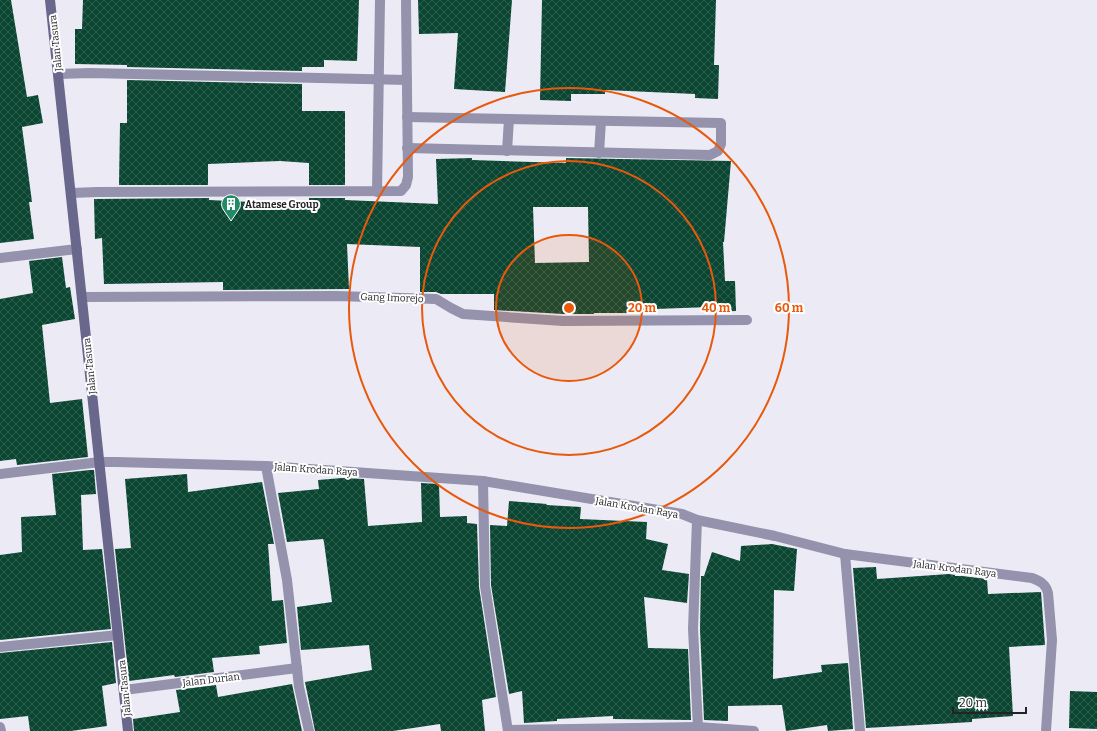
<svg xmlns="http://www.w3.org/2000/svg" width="1097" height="731" font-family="Bitter,serif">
	<defs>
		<pattern id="building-cross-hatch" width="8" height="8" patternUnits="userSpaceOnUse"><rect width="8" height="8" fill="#0a4632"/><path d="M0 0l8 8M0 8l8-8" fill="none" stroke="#2e5e4e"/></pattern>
	</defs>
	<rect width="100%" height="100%" fill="#ecebf5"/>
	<g fill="url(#building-cross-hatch)" fill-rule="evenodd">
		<polygon points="0,0 11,0 27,97 38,95 43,123 22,127 32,202 29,202 34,239 0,243"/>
		<polygon points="83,0 359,0 357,61 324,60 324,67 302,67 302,71 127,67 127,65 75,64 75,29 82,29"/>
		<polygon points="418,0 512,0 505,92 454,89 458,33 419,34"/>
		<polygon points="542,0 716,0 714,65 719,65 718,99 695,98 695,94 605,90 605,94 571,94 571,101 540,100"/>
		<polygon points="127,80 302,84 302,111 345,111 345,185 309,185 309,163 280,161 208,164 208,185 119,185 120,123 127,123"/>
		<path d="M472,158V160L566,163V158L731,161L724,242H723L725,281H735L736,311L711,312L710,307L655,309V313H594V314H563L494,310V294H441L436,292H420V247L347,244L349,289L223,290V282L104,284L102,238L95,239L94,199L209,198V200L309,205V198H345V200L438,204L436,159ZM533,207H588L589,262L535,263Z"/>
		<polygon points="62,257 66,288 70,287 75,319 42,325 50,403 82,399 88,457 17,465 16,459 0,461 0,299 33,293 29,261"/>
		<polygon points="90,470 94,470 96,494 81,495 83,550 102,549 111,629 0,640 0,555 22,552 21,517 56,515 52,474"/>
		<polygon points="187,474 188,492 262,482 274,544 268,544 272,601 283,600 287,643 259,646 260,654 212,658 214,672 175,677 174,675 129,681 115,549 131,548 125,479"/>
		<polygon points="342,478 364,479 368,526 422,522 421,483 439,484 440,517 467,516 467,523 477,524 479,587 496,697 482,700 485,731 441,731 440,724 393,731 315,731 305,682 372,670 369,645 301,650 297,607 332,602 324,542 323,539 287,542 278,493 319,489 318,480"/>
		<polygon points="509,501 547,504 546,505 581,507 580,519 647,522 646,539 668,544 662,570 689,574 687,603 644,597 648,648 688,649 691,720 613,719 613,716 557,719 557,721 524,723 522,691 509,694 491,585 490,525 507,526"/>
		<polygon points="772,544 797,549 794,591 774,590 773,679 822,672 821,665 848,663 853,729 828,731 827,725 786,731 782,705 728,706 728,721 704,720 700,629 701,576 704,576 712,552 740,561 741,546"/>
		<polygon points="876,567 877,579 949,574 955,575 955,576 962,576 987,579 988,594 1041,592 1045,645 1009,647 1013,716 972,719 972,722 866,728 853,568"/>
		<polygon points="112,642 116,683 102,686 107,726 71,731 30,731 28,716 0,719 0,653"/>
		<polygon points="292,684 302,731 134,731 133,719 180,712 176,690 216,685 218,697"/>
		<polygon points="1070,691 1097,692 1097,729 1069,728"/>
	</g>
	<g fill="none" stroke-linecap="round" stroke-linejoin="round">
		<g stroke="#9492ac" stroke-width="10">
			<polyline points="58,74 90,73 407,80"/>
			<polyline points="407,117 721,123 721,144 718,151 710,155 407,148"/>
			<polyline points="507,151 509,119"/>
			<polyline points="599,153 601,121"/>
			<polyline points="377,192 380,0"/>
			<polyline points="71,193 97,192 401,191 406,185 408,177 406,0"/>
			<polyline points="0,258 77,249"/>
			<polyline points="82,297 336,296 436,299 451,308 463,314 563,321 747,320"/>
			<polyline points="266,466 287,580 299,687 309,731"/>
			<path d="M0,474L100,462H116L266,466L483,481L682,514L697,520L775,536L845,554L1032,578C1040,581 1046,584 1048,593L1052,640L1046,731"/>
			<polyline points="483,481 485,586 508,731"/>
			<polyline points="697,520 693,629 698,727"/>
			<polyline points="845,554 860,731"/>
			<polyline points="0,647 118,635"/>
			<polyline points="124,690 297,668"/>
			<polyline points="0,727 1,731"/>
			<polyline points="508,730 698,727 754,731"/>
		</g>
		<polyline stroke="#6a678c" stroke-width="10" points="50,0 128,731"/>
	</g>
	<circle cx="569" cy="308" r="73" fill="#e8590c" fill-opacity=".12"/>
	<g fill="none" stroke="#e8590c" stroke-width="2">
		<circle cx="569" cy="308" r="73"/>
		<circle cx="569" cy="308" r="147"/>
		<circle cx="569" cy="308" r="220"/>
	</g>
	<defs>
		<symbol id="building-pin" viewBox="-11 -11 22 30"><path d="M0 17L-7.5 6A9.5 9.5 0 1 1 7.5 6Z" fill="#218b68" stroke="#fff"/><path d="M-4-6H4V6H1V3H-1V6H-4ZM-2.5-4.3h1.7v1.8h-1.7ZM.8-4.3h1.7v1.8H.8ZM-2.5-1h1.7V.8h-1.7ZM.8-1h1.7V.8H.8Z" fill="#fff"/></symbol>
	</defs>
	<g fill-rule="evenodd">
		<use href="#building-pin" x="220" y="193" width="22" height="30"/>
	</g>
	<g text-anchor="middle" stroke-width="4" stroke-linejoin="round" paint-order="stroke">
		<g font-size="10" fill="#242428" stroke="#fff">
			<text transform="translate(55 43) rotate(-96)" y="4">Jalan Tasura</text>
			<text transform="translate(392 297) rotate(2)" y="4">Gang Imorejo</text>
			<text transform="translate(89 366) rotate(-96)" y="4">Jalan Tasura</text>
			<text transform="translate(316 469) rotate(4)" y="4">Jalan Krodan Raya</text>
			<text transform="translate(637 507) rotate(10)" y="4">Jalan Krodan Raya</text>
			<text transform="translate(955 568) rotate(7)" y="4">Jalan Krodan Raya</text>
			<text transform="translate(211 679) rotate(-7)" y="4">Jalan Durian</text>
			<text transform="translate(124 688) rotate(-96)" y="4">Jalan Tasura</text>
		</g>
		<g font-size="10" font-weight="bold" fill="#242428" stroke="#fff" text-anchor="start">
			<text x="245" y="208">Atamese Group</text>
		</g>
	</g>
	<circle cx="569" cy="308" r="6" fill="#e8590c" stroke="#fff" stroke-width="2"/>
	<g font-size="12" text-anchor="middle" font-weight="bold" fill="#e8590c" stroke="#fff" stroke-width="4" stroke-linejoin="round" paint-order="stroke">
		<text x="642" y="312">20 m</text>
		<text x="716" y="312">40 m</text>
		<text x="789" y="312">60 m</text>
	</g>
	<path d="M953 707v6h73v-6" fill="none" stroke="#242428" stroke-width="2"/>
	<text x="959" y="707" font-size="12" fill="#242428" stroke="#ffffff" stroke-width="3" paint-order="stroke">20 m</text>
</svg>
